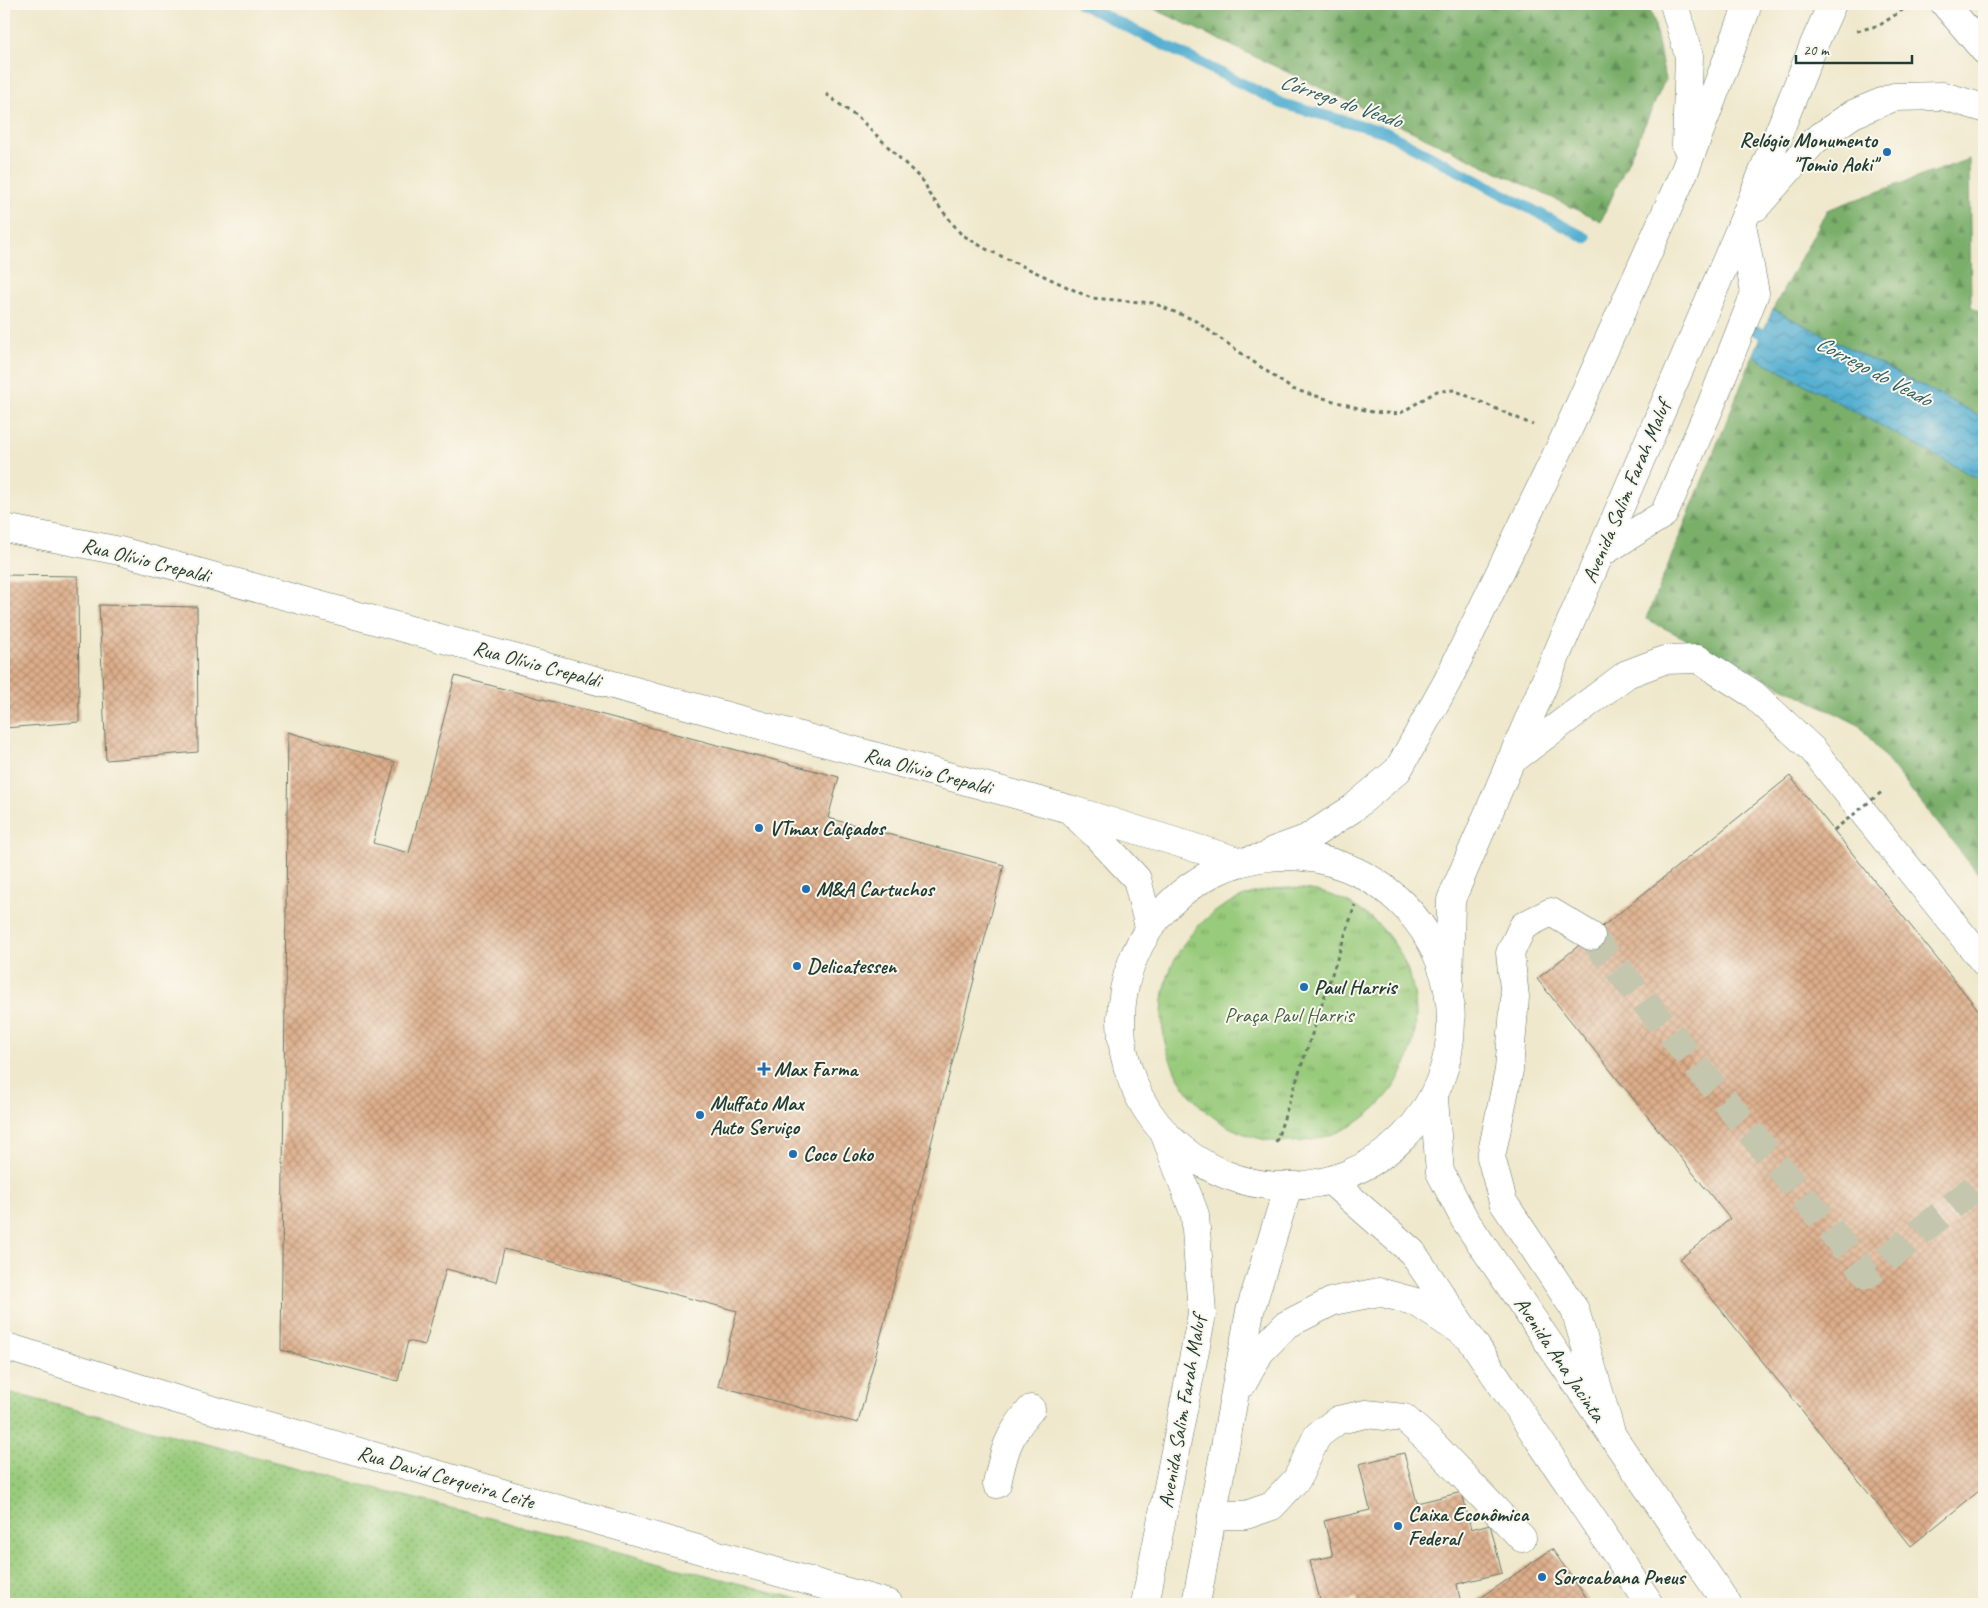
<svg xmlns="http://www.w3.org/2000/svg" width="1988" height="1608" font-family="Caveat,sans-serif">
	<defs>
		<pattern id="grass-dots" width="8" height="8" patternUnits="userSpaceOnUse" patternTransform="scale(1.25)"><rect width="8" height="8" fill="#99cb7b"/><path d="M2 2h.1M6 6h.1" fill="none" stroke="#7ca666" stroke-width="1.8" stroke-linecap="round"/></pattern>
		<pattern id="forest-firs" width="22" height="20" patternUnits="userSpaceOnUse" patternTransform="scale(1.25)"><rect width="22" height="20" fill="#7aaf6b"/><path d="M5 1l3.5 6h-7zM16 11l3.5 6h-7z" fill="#639059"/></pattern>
		<pattern id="park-tufts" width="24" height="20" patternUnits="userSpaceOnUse" patternTransform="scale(1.25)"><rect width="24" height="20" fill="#99cb7b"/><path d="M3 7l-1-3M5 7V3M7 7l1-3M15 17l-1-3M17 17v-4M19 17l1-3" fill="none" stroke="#7ca666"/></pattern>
		<pattern id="water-waves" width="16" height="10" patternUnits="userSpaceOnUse" patternTransform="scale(1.25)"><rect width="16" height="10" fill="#54afd1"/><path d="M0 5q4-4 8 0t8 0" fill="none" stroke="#4590aa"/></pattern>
		<pattern id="building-cross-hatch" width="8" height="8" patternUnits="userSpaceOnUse" patternTransform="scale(1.25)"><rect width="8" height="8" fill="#deae8b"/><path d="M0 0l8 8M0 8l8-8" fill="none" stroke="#b38f72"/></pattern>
	</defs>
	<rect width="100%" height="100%" fill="#fbf7ec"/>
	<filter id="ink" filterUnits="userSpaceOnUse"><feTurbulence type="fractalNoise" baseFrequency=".02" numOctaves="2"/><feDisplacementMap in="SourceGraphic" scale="10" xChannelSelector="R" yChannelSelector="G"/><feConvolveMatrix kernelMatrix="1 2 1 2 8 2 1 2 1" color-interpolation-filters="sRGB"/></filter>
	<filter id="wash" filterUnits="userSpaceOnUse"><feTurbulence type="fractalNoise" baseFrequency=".0096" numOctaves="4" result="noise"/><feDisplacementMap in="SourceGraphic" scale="20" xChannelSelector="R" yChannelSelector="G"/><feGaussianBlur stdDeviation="1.12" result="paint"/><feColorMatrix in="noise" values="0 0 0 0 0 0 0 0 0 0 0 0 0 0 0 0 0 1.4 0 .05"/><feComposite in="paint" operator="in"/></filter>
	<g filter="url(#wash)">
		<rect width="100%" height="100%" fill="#efe8cc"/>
		<polygon fill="url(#grass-dots)" stroke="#5c8458" points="4,1391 802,1600 801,1604 4,1604"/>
		<g fill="url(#forest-firs)" stroke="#4c7650">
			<polygon points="1144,4 1646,4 1654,20 1665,80 1601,221"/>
			<polygon points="1969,159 1971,306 1984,316 1984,418 1773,309 1827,210"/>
			<polygon points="1753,356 1984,482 1984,881 1859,725 1646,619"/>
		</g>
		<circle fill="url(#park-tufts)" stroke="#5c8458" cx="1289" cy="1015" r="127"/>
		<polygon fill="url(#water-waves)" stroke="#3a7682" points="1773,309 1984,418 1984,482 1753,356"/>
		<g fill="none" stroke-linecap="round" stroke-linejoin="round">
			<g stroke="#54afd1" stroke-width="11">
				<polyline points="1081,4 1283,104 1385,132 1586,238"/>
				<polyline points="1745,325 1775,340"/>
			</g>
		</g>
		<g id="blocks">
			<g fill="url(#building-cross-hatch)">
				<polygon points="4,575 78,576 79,722 4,728"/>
				<polygon points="99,605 197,607 198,752 106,760"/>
				<polygon points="455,676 839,777 828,818 1004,865 858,1423 718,1386 737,1311 504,1249 496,1282 446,1269 425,1345 408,1341 398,1381 281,1350 288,732 395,762 373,843 409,853"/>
				<polygon points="1790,776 1984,1017 1984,1487 1911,1546 1680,1259 1730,1219 1537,979"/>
				<polygon points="1404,1453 1417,1503 1462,1492 1471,1529 1490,1524 1502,1573 1457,1584 1460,1599 1439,1604 1358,1604 1357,1599 1334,1604 1321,1604 1310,1561 1333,1556 1324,1521 1370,1510 1359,1464"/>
				<polygon points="1552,1549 1591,1604 1472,1604"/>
			</g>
		</g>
	</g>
	<g filter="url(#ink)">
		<use href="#blocks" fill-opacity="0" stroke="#687969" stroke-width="1"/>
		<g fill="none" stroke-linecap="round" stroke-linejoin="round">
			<polyline stroke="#c5c6ae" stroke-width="28" stroke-dasharray="28 14" stroke-linecap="butt" points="1591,936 1867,1275 1984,1180"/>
			<defs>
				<g id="minor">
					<polyline points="4,528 120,551 1069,809 1241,862"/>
					<polyline points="1600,554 1664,514 1711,405 1755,293 1742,224"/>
					<polyline points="1510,762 1627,674 1664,660 1698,659 1753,694 1813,750 1984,962"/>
					<polyline points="1073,813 1095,834 1137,879 1149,927"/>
					<polyline points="1591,936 1551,912 1523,926 1510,953 1515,997 1509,1070 1491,1157 1503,1202 1575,1310 1612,1436"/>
					<polyline points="1434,1099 1440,1172 1465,1220 1727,1604"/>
					<polyline points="1332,1182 1412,1252 1650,1604"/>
					<polyline points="4,1346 175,1399 889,1604"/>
					<path d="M997,1484C1004,1451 1008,1435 1031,1409"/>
					<polyline points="1212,1515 1246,1515 1272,1506 1297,1479 1317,1436 1338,1420 1366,1414 1404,1418 1433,1444 1522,1538"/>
				</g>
				<g id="major">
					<polyline points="1674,4 1689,56 1686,146"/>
					<polyline points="1945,4 1984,50"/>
					<polyline points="1756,207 1814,141 1853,114 1894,97 1943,96 1984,108"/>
					<polyline points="1273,851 1306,839 1352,809 1398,770 1447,682 1564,439 1685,170 1746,10 1746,4"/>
					<circle cx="1286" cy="1021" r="165"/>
					<polyline points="1449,986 1451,900 1742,224 1815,42 1832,4"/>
					<polyline points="1243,1383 1260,1352 1286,1325 1333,1301 1379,1292 1416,1302 1469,1337"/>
					<polyline points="1145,1604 1202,1314 1195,1215 1165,1135"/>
					<polyline points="1196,1604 1250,1311 1288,1187"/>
				</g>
			</defs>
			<use href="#minor" stroke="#687969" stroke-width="29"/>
			<use href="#major" stroke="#687969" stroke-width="29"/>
			<g stroke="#687969" stroke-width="3" stroke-dasharray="4 4" stroke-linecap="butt">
				<polyline points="1857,31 1880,25 1911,4"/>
				<polyline points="826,94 862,121 925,183 929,194 961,234 986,249 1091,298 1153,303 1194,320 1292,389 1372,412 1399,414 1437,391 1454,390 1533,425"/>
				<polyline points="1276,1142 1355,905"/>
			</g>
			<use href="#minor" stroke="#fff" stroke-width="28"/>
			<use href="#major" stroke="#fff" stroke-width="28"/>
			<polyline stroke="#687969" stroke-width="3" stroke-dasharray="4 4" stroke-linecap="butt" points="1834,830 1883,791"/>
		</g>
	</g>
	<g fill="#1f6fb2" stroke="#fbf7ec" stroke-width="2">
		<circle cx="1887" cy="152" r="5"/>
		<circle cx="759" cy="828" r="5"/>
		<circle cx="806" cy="889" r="5"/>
		<circle cx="797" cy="966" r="5"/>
		<circle cx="1304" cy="987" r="5"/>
		<path d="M761.5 1061.5h5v5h5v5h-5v5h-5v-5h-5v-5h5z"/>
		<circle cx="700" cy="1115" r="5"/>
		<circle cx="793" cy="1154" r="5"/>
		<circle cx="1398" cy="1526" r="5"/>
		<circle cx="1542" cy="1577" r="5"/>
	</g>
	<g text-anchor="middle" stroke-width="4" stroke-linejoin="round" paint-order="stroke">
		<g font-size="21" font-weight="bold" fill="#1f3d34" stroke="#fbf7ec" text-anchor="start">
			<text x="1877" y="147" text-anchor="end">Relógio Monumento<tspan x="1877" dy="24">"Tomio Aoki"</tspan></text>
			<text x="769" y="835">VTmax Calçados</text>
			<text x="816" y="896">M&amp;A Cartuchos</text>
			<text x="807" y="973">Delicatessen</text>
			<text x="1314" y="994">Paul Harris</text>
			<text x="774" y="1076">Max Farma</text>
			<text x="710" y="1110">Muffato Max<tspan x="710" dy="24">Auto Serviço</tspan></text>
			<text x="803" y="1161">Coco Loko</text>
			<text x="1408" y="1521">Caixa Econômica<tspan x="1408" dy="24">Federal</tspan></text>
			<text x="1552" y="1584">Sorocabana Pneus</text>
		</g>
		<g font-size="21" fill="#1f3d34" stroke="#fbf7ec">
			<text transform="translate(1626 492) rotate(-67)" y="7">Avenida Salim Farah Maluf</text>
			<text transform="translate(146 560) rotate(14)" y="7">Rua Olívio Crepaldi</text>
			<text transform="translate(537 664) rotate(15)" y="7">Rua Olívio Crepaldi</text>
			<text transform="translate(928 771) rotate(15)" y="7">Rua Olívio Crepaldi</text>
			<text transform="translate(1560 1359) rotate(56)" y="7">Avenida Ana Jacinta</text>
			<text transform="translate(1182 1412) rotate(-80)" y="7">Avenida Salim Farah Maluf</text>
			<text transform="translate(446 1477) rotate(16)" y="7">Rua David Cerqueira Leite</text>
		</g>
		<g font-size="21" fill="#3e6046" stroke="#fbf7ec">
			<text x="1289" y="1022">Praça Paul Harris</text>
		</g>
		<g font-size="22" font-style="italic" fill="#2f5f63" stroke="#fbf7ec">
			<text transform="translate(1341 100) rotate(19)" y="8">Córrego do Veado</text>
			<text transform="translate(1874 370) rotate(28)" y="8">Corrego do Veado</text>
		</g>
	</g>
	<rect width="1988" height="1608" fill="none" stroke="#fbf7ec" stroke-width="20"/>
	<path d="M1796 55v8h116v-8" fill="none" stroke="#1f3d34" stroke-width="2.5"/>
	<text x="1803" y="55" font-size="15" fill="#1f3d34" stroke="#fbf7ec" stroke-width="4" paint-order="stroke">20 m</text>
</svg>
